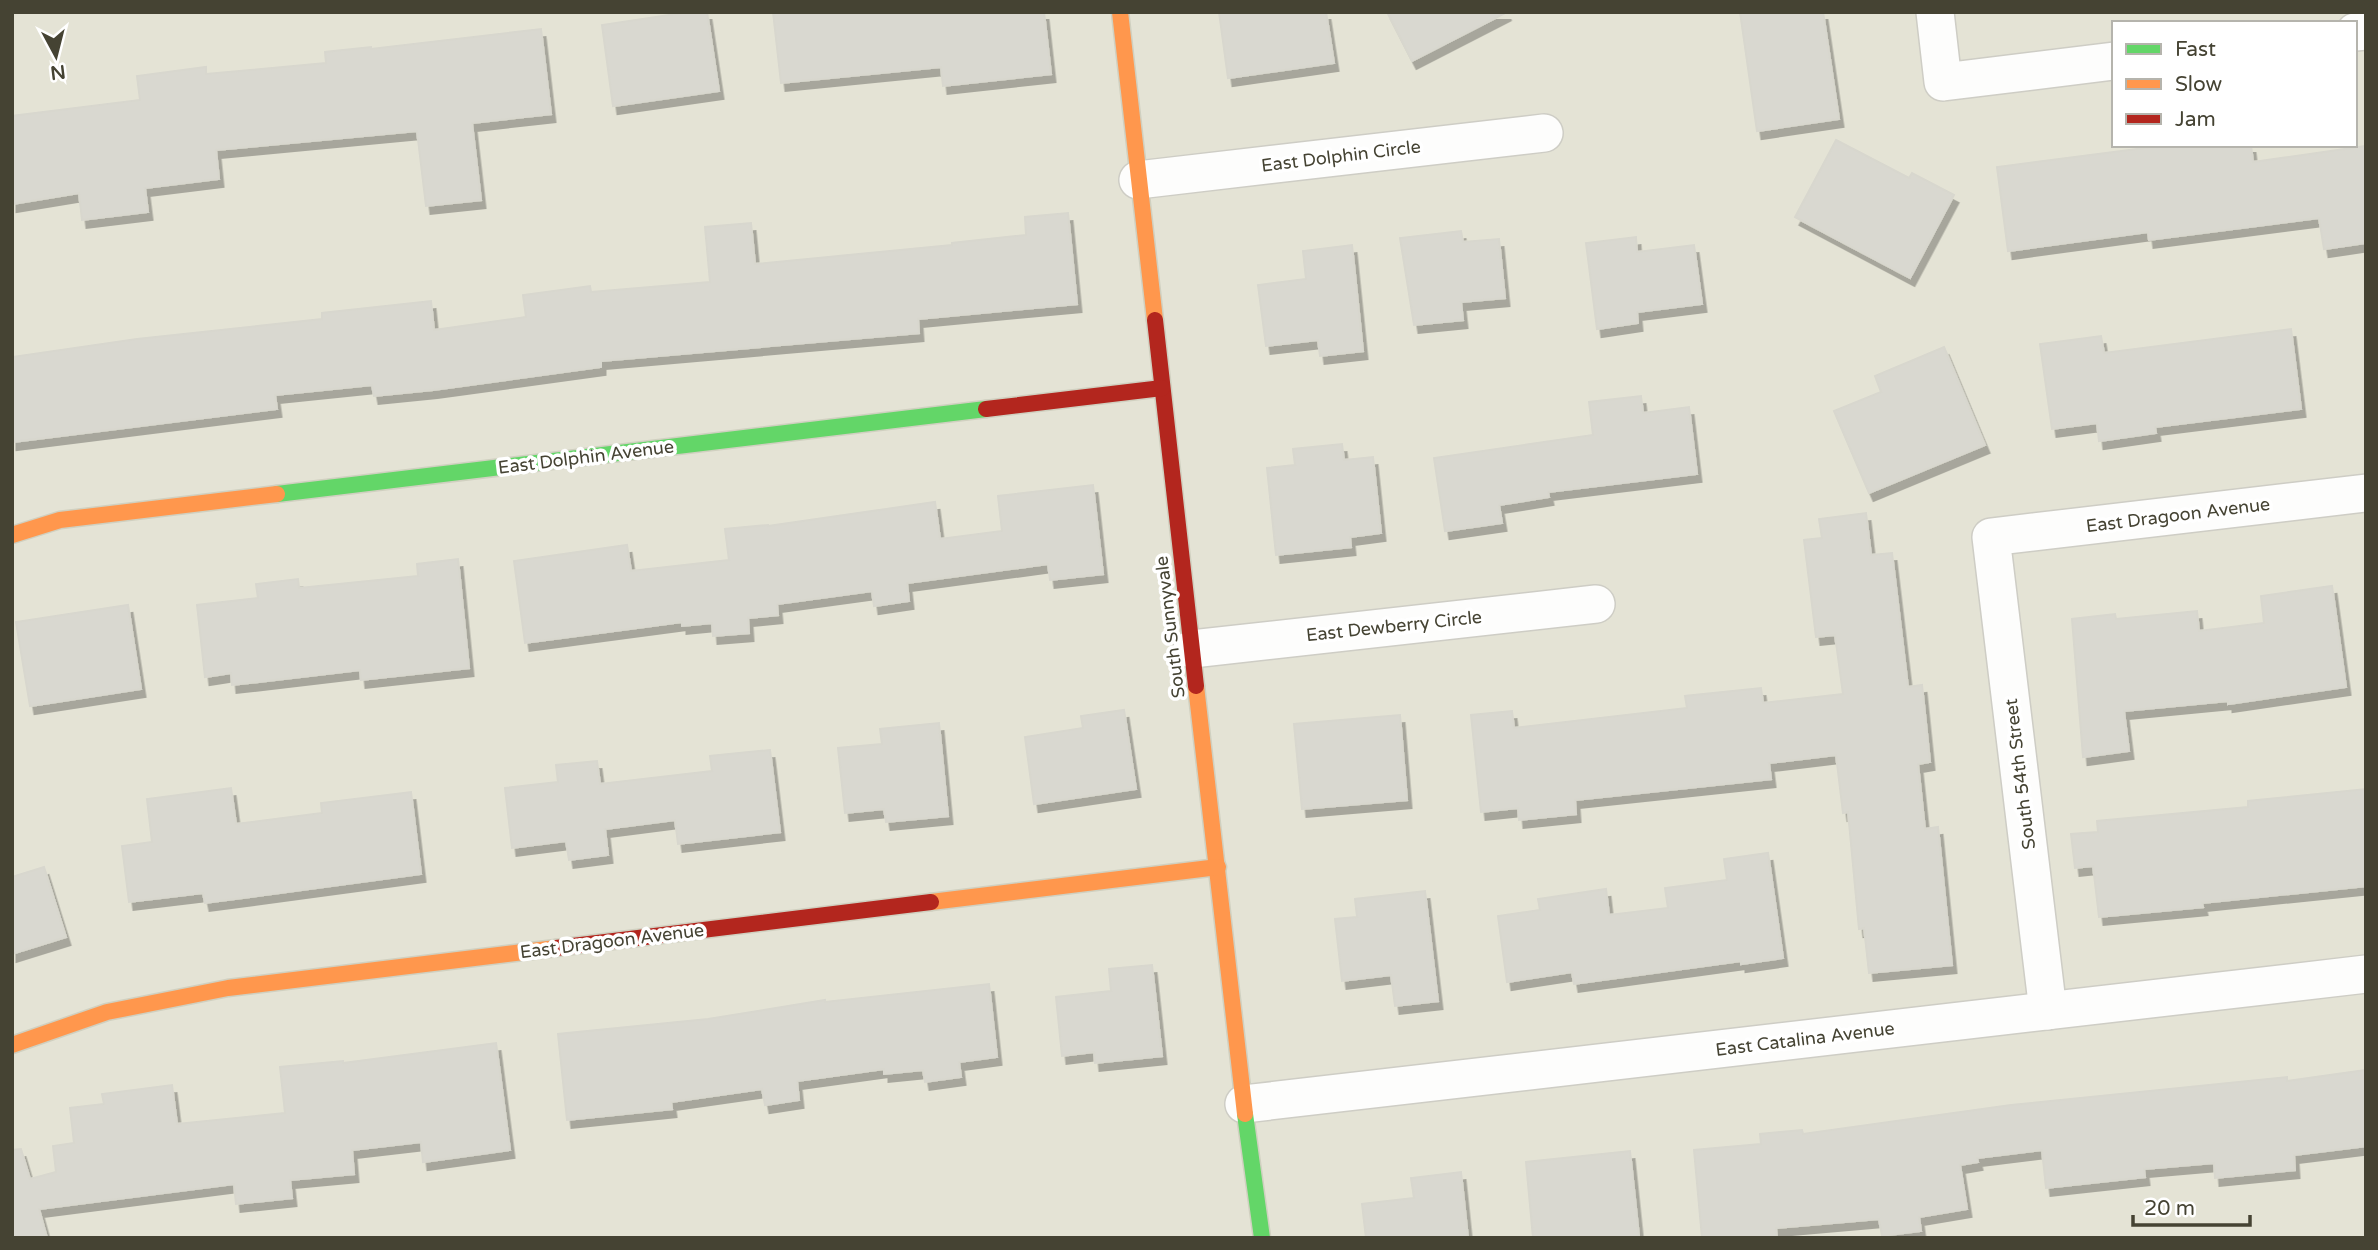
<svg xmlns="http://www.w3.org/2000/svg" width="2378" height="1250" font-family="'Varela Round',sans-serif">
	<defs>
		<filter id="shadow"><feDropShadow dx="4.5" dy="8" stdDeviation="0" flood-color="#0004"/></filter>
	</defs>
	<rect width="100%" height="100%" fill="#f0efe8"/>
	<path fill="#e4e3d5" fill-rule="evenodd" d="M12,12H2366V1238H12ZM2114,23H2355V145H2114Z"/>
	<g fill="#d9d8d0" stroke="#d8d7ce" stroke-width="2" filter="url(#shadow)">
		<polygon points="689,12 707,12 719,91 613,106 602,25"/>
		<polygon points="773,12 1044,12 1051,74 943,86 941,67 781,83"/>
		<polygon points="1219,12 1326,12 1334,63 1228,78"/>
		<polygon points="1387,12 1507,12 1412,61"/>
		<polygon points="1740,12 1823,12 1839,119 1757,131"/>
		<polygon points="541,29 551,114 472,123 481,200 426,206 417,131 216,150 219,179 145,188 148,212 82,220 79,193 12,204 12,116 140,100 137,76 206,67 206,74 326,63 325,52 371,47 371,49"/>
		<polygon points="1836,140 1909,178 1912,173 1954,195 1910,278 1795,217"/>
		<polygon points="2168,145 2251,145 2253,162 2366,146 2366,243 2324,249 2319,218 2149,240 2148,232 2008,251 1997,167"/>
		<polygon points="1068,213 1077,304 918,319 919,333 601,361 601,367 433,390 374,396 372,385 275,395 277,409 12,442 12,357 137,339 322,319 322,313 431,301 434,330 526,317 523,295 590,286 591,292 710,282 705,227 751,223 755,264 952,245 952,243 1026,235 1025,217"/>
		<polygon points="1461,231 1463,242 1499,239 1505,298 1461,302 1463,320 1414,325 1400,238"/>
		<polygon points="1636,237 1637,252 1694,245 1702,304 1637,312 1638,323 1597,329 1586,243"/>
		<polygon points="1352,245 1363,351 1320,356 1318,340 1266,346 1258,285 1306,279 1303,251"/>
		<polygon points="2291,329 2301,409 2155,427 2156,433 2099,441 2097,423 2052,429 2040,344 2101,336 2104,353"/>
		<polygon points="1944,347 1985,445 1869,493 1834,411 1881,392 1875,376"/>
		<polygon points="1641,396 1643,413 1689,407 1697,474 1548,492 1549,497 1499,505 1502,523 1445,531 1434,458 1593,435 1589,402"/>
		<polygon points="1342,444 1344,460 1373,457 1381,533 1350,537 1351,547 1276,555 1267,468 1295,465 1293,449"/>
		<polygon points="1093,485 1103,574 1050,580 1048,564 907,583 909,601 874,606 872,591 777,604 778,615 748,618 749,633 713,636 712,623 682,626 682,622 525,643 514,561 627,545 631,571 729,560 725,529 768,525 768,526 935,502 940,539 1002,531 998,496"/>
		<polygon points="1866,513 1871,555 1892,553 1908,687 1922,685 1930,762 1918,764 1925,829 1938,827 1952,965 1869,973 1864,928 1859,929 1848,812 1843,813 1836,755 1769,763 1771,779 1575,800 1576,814 1519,820 1518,808 1481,812 1471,715 1512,711 1514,728 1687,708 1685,696 1761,688 1763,703 1843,694 1835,635 1816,637 1804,540 1822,538 1819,519"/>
		<polygon points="458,559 469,668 361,680 360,670 232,685 231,673 205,677 197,605 258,598 256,584 298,579 299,588 418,576 417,564"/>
		<polygon points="2332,586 2346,687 2228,704 2228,701 2124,711 2129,751 2083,757 2072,619 2115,614 2116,619 2197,611 2199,631 2264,623 2261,596"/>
		<polygon points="128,605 141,689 30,706 16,622"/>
		<polygon points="1124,710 1136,789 1034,804 1025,737 1083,728 1081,716"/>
		<polygon points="1400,715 1407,800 1302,809 1294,724"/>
		<polygon points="939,723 948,816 886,822 884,809 845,813 838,748 882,744 880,729"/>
		<polygon points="770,750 780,832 678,844 675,820 605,829 608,855 569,860 566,841 512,848 505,788 558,782 556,765 597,761 600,784 712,771 710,756"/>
		<polygon points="231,788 236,824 322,813 321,803 411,792 421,874 205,903 203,893 129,902 122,846 152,842 147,799"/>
		<polygon points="2366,789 2366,886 2202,903 2203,907 2099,917 2093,866 2075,868 2071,834 2098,832 2097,821 2248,807 2248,801"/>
		<polygon points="1768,853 1783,958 1741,964 1741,961 1574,984 1572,972 1507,982 1498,916 1540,910 1538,899 1606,889 1609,915 1668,908 1665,888 1727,880 1724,859"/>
		<polygon points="44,867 66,937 12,954 12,877"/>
		<polygon points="1425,891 1438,1001 1395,1006 1391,975 1342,981 1335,919 1357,917 1355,899"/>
		<polygon points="1152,965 1162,1056 1095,1063 1094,1052 1062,1056 1056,997 1111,991 1109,969"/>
		<polygon points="989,984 997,1057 959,1062 961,1077 925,1082 923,1070 884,1074 884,1069 797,1081 799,1100 765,1105 762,1089 671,1102 672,1109 567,1120 558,1034 708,1019 825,1000 825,1002"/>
		<polygon points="496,1043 510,1150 423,1162 421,1142 352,1150 354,1174 290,1180 292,1198 236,1204 234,1184 39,1209 47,1238 12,1238 12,1150 21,1149 30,1179 56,1172 53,1146 74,1143 70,1108 104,1104 102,1094 172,1085 177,1124 285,1113 280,1067 343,1061 343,1063"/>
		<polygon points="2366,1070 2366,1146 2294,1155 2295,1170 2215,1178 2214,1163 2144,1169 2145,1177 2046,1188 2042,1150 1977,1158 1978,1162 1960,1165 1967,1209 1919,1217 1921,1231 1882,1236 1879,1219 1776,1228 1777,1238 1702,1238 1694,1150 1761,1144 1760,1134 1802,1130 1803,1134 2011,1105 2287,1077 2287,1081"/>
		<polygon points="1630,1151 1639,1236 1621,1238 1533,1238 1526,1162"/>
		<polygon points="1461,1172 1468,1238 1366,1238 1362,1204 1414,1198 1411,1178"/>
	</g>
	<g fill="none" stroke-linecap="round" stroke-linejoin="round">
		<defs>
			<g id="street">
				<polyline points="1935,12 1943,82 2114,61"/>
				<polyline points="2355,32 2366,31"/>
				<polyline points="1138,180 1544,133"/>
				<polyline points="1192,649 1596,604"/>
				<polyline points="2048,1011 1991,537 2366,493"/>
				<polyline points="1244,1104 2366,974"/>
			</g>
			<g id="fast">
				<polyline points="277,494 986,409"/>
				<polyline points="1245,1114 1262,1238"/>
			</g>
			<g id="slow">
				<polyline points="1120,12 1155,320"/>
				<polyline points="12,535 60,520 277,494"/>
				<polyline points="1196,686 1245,1114"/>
				<polyline points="931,902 1218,867"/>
				<polyline points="12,1045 107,1012 228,988 556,948"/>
			</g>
			<g id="jam">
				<polyline points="1155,320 1196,686"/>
				<polyline points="986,409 1162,388"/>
				<polyline points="556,948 931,902"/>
			</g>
		</defs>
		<use href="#street" stroke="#cecdc5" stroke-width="40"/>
		<use href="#fast" stroke="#d0d0c0" stroke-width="19"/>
		<use href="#slow" stroke="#d0d0c0" stroke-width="19"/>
		<use href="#jam" stroke="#d0d0c0" stroke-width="19"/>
		<use href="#street" stroke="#fdfdfc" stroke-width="37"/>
		<use href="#fast" stroke="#63d668" stroke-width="16"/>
		<use href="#slow" stroke="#ff974d" stroke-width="16"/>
		<use href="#jam" stroke="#b3261e" stroke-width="16"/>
	</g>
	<g text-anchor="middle" stroke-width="7" stroke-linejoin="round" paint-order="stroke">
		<g font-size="18" fill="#454333" stroke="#fff">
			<text transform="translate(1341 156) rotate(-7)" y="6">East Dolphin Circle</text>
			<text transform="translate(586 457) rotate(-7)" y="6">East Dolphin Avenue</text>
			<text transform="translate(2178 515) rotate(-7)" y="6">East Dragoon Avenue</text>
			<text transform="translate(1394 626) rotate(-6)" y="6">East Dewberry Circle</text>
			<text transform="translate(1170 627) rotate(-97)" y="6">South Sunnyvale</text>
			<text transform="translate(2020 774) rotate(-97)" y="6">South 54th Street</text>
			<text transform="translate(612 941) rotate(-7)" y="6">East Dragoon Avenue</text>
			<text transform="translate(1805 1039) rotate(-7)" y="6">East Catalina Avenue</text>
		</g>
	</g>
	<rect width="2378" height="1250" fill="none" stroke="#454333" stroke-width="28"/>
	<rect x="2112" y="21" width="245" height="126" fill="#ffffff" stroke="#b5b4ad" stroke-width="2"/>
	<rect x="2126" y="44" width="35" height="10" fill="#63d668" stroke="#b5b4ad" stroke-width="2"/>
	<text x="2175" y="56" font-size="21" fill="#454333">Fast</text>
	<rect x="2126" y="79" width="35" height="10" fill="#ff974d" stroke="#b5b4ad" stroke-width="2"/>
	<text x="2175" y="91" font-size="21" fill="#454333">Slow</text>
	<rect x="2126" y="114" width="35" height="10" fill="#b3261e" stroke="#b5b4ad" stroke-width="2"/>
	<text x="2175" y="126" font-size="21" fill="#454333">Jam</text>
	<g transform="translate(56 56) rotate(173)" stroke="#ffffff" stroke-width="5" paint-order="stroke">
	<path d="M0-5L12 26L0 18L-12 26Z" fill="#454333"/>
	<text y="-10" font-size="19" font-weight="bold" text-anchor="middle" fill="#454333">N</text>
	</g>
	<path d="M2133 1215v10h117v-10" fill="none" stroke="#454333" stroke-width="3.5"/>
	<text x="2144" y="1215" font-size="21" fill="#454333" stroke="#ffffff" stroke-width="5" paint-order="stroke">20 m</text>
</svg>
